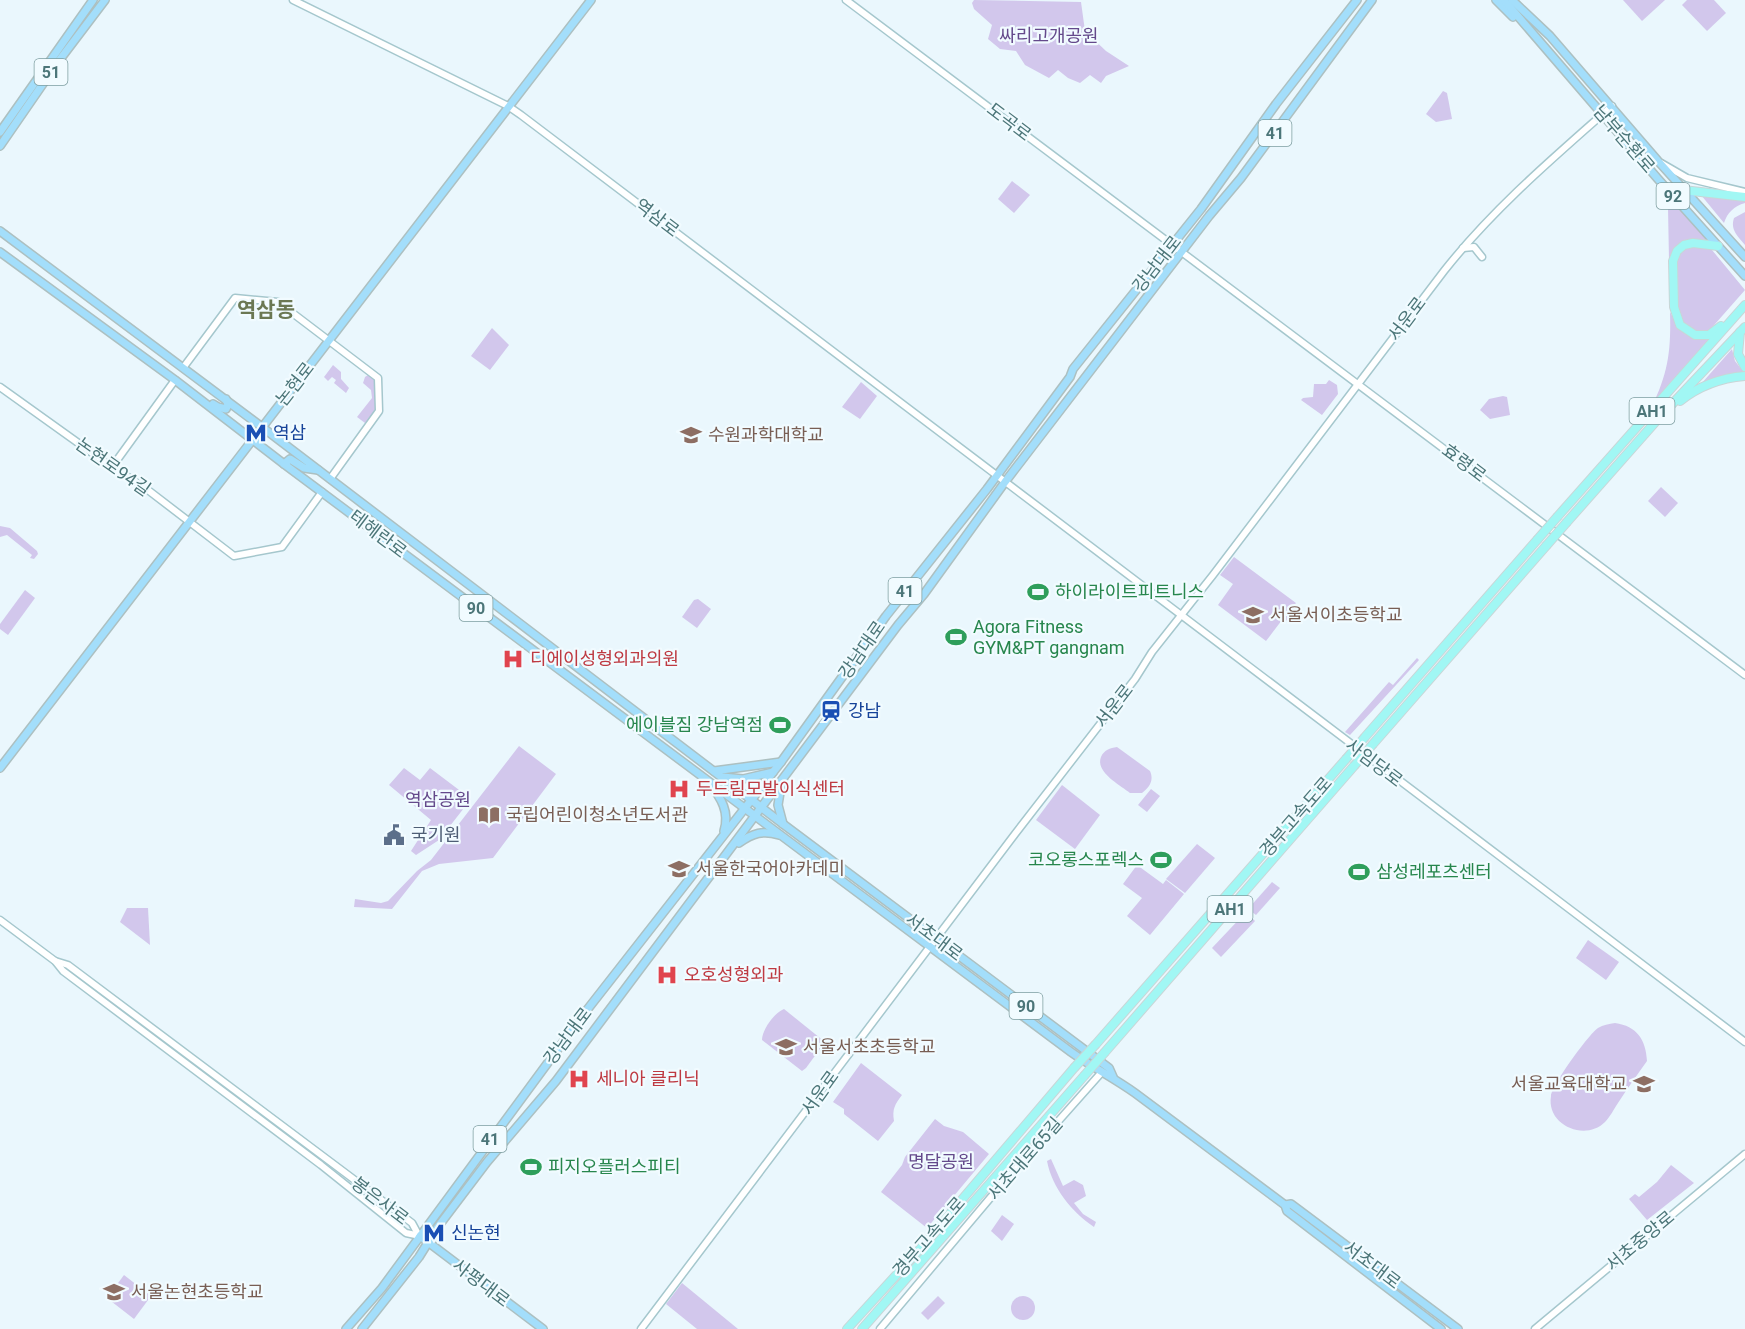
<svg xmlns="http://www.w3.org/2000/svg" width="1745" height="1329" font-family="Roboto,'Noto Sans KR',sans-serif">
	<rect width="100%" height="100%" fill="#eaf7fd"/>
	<g fill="#d2c7ec">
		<polygon points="974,0 1081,2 1085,31 1106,51 1129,66 1106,76 1101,83 1090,75 1080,83 1068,78 1058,70 1049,78 1025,65 1016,51 1000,49 988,39 992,25 974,9 972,3"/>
		<polygon points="1623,0 1665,0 1642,21"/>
		<polygon points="1687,0 1714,0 1726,13 1707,31 1682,5"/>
		<polygon points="1443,91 1447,93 1452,119 1436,122 1426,114"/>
		<polygon points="1012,181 1030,195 1014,213 998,199"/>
		<path d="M1663,190L1707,240C1688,238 1676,241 1669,260L1668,208Z"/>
		<path d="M1701,195L1745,201V203C1734,206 1727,213 1724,223Z"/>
		<path d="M1745,212V245C1738,236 1730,230 1734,218Z"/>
		<path d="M1695,245L1712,250L1745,290L1708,332C1704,332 1697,333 1693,331C1669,321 1676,278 1676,256L1683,249Z"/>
		<path d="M1670,312C1682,335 1687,336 1712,338L1654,402C1669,370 1671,347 1670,312Z"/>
		<polygon points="492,328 509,345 490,370 471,356"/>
		<polygon points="1732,349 1735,361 1745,374 1728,374 1701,384"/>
		<polygon points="333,365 341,372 341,379 349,388 346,393 334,383 336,380 332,377 328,381 324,377"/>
		<polygon points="368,375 376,382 376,411 365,423 357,417 372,398 371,390 363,383 365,377"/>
		<polygon points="1329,380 1337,385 1338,394 1322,415 1301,400 1303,398 1313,397 1314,384 1326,384"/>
		<polygon points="861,382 877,396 860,419 842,407"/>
		<polygon points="1503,396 1507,397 1510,415 1490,419 1480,410 1489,399"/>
		<polygon points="1661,487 1678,503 1665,517 1648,501"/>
		<polygon points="0,526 10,528 37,551 38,554 34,559 30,558 32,555 7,535 0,537"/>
		<polygon points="1234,557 1296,603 1288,613 1289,617 1286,621 1282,620 1266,641 1218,605 1233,584 1220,575"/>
		<polygon points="25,590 35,598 8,635 0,629 0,624"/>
		<polygon points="698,599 711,609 697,628 682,617 694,600"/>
		<polygon points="1417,658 1419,660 1350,735 1345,732 1389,682 1393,685"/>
		<polygon points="519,746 556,774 493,858 439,864 422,871 392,909 354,907 355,899 381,903 388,901 417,871 431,860"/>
		<path d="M1117,747L1150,771C1154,780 1150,787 1142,793H1130C1120,785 1095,772 1101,757C1104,750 1110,748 1117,747Z"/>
		<polygon points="404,768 420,780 430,768 471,799 439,840 416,855 411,851 431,820 389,785"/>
		<polygon points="1062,785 1100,815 1075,849 1036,820"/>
		<polygon points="1151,789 1160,796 1147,812 1138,805"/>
		<polygon points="1197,844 1215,858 1185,893 1166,879"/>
		<polygon points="1137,865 1163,884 1166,880 1184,894 1150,935 1127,916 1142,898 1123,884"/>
		<polygon points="1272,882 1280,888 1256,915 1248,909"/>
		<polygon points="127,908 148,908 150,945 120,922"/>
		<polygon points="1246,912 1255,921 1221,957 1212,948"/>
		<polygon points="1588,940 1619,962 1606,980 1576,958"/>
		<path d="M784,1009L825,1042L806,1068L802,1071L762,1040C762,1030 774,1013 784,1009Z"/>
		<path d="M1615,1023C1637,1026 1646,1040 1647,1061C1637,1075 1627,1089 1618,1103C1614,1109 1610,1117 1605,1122C1585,1142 1546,1125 1551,1096C1552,1085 1588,1035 1598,1028C1603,1025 1609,1024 1615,1023Z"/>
		<path d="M861,1063L902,1095C895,1104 892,1109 894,1121L878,1141L844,1114V1109L833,1102Z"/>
		<polygon points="935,1119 944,1126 963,1132 989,1154 927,1228 881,1192 902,1165 905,1157"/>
		<path d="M1051,1159L1063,1186L1074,1180L1083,1185L1086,1196L1074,1203L1083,1214L1096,1222L1094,1227C1072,1212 1052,1188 1047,1161Z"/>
		<polygon points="1671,1165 1694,1183 1647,1220 1629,1199 1635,1194 1639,1197 1657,1182"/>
		<polygon points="1002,1215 1014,1224 1002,1241 991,1231"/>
		<polygon points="124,1275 151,1296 134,1319 107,1298"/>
		<polygon points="682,1283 738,1329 697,1329 666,1304"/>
		<polygon points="938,1296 945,1303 928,1320 921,1313"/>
		<circle cx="1023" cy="1308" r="12"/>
	</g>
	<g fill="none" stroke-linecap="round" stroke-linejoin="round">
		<defs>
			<g id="secondary">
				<polyline points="293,0 508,106 521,115 1745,1042"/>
				<path d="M846,0C1145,225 1445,450 1745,675"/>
				<polyline points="1661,163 1687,178 1745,192"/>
				<polyline points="1463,248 1474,247 1482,257"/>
				<polyline points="183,368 235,298 278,302 378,378 379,411 330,479"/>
				<polyline points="0,387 109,465 144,487 234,556 282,547 322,492"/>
				<polyline points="112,467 175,380"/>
				<polyline points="0,920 55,961 63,971 321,1165 406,1233 420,1236"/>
				<polyline points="55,961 68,965 412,1223 419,1236"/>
				<path d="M641,1329L1015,834L1135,679L1152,652L1213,575L1444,271C1493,209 1553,158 1612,106"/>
				<polyline points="880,1329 991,1197 1101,1073"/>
				<polyline points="1535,1329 1745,1154"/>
			</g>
			<g id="primary">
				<polyline points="1496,0 1513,17"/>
				<polyline points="1504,0 1658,179 1745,276"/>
				<polyline points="1512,0 1550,36 1658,161 1745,257"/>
				<polyline points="0,132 93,0"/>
				<polyline points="0,146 58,62 105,0"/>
				<polyline points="0,231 262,427 783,824 1109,1068 1113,1077"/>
				<path d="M0,252L175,380L284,464L1071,1052C1092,1067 1114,1078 1135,1093L1285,1205L1287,1211L1441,1329"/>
				<polyline points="213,404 218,407 226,409 228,405 226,399"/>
				<polyline points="284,464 290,459 304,468 318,470"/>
				<polyline points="0,768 591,0"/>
				<polyline points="714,771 781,762"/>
				<polyline points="723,777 743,779 773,772"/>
				<path d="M710,784C721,798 730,812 724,831"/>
				<polyline points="781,786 778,805 783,824"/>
				<path d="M739,843C753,833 763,830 779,835"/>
				<polyline points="1285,1205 1291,1204 1458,1329"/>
				<polyline points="420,1236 543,1329"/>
				<polyline points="346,1329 382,1288 583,1015 781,762 886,616 987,489 1070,377 1073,369 1201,209 1276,104 1357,0"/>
				<polyline points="362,1329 419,1257 437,1228 487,1162 556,1081 898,625 924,594 1005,482 1209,216 1241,178 1372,0"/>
			</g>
			<g id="highway">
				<polyline points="1683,190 1745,197"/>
				<polyline points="1718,246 1693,243 1684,245 1677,251 1673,261 1674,307 1680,325 1695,335 1709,335 1721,326"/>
				<polyline points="1740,332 1738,354 1745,367"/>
				<path d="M1680,401C1699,386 1720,378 1745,376"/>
				<polyline points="1558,516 1745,305"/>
				<polyline points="1567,522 1658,419 1745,327"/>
				<polyline points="1365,737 1537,540"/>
				<polyline points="1373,744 1546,546"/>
				<polyline points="1096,1044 1346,759"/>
				<polyline points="1105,1052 1354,766"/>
				<polyline points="847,1329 919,1250 1074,1068"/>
				<polyline points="862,1329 1084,1076"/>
			</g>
		</defs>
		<use href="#secondary" stroke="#a5c7cd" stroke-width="9"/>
		<use href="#primary" stroke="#adc0c1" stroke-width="10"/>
		<use href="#highway" stroke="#c9d6d7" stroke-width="10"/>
		<use href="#secondary" stroke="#fff" stroke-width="6"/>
		<use href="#primary" stroke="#a3defb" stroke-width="7"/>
		<use href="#highway" stroke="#a1f7f4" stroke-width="8"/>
		<defs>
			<g id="highway-bridge">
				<polyline points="1537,540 1558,516"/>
				<polyline points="1546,546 1567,522"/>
				<polyline points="1346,759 1365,737"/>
				<polyline points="1354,766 1373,744"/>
				<polyline points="1074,1068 1096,1044"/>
				<polyline points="1084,1076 1105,1052"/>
			</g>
		</defs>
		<use href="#highway-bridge" stroke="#c9d6d7" stroke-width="10" stroke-linecap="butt"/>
		<use href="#highway-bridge" stroke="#a1f7f4" stroke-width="8"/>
	</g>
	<defs>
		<symbol id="metro-bare" viewBox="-9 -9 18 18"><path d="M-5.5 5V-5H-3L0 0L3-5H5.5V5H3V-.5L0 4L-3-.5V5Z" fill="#1a4fb4" stroke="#f1fbff" stroke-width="2.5" paint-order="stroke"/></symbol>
		<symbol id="university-bare" viewBox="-9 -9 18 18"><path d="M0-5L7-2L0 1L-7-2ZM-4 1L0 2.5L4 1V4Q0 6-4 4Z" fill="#8d6e63" stroke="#f1fbff" stroke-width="2.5" paint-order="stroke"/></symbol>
		<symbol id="stadium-bare" viewBox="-9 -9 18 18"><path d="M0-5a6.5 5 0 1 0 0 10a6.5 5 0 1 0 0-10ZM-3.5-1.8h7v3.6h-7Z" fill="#2e9e5b" stroke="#f1fbff" stroke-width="2.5" paint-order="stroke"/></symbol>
		<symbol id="school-bare" viewBox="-9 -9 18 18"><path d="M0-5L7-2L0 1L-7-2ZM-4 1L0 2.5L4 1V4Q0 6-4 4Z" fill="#8d6e63" stroke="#f1fbff" stroke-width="2.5" paint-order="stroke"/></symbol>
		<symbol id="hospital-bare" viewBox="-9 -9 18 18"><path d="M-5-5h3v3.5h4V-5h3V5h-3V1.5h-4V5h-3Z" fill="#e0444e" stroke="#f1fbff" stroke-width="2.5" paint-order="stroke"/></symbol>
		<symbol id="station-bare" viewBox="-9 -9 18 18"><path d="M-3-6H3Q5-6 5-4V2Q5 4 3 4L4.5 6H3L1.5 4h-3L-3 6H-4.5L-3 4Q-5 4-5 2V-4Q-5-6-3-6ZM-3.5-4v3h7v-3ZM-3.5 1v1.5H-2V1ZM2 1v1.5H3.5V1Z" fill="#1a4fb4" stroke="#f1fbff" stroke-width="2.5" paint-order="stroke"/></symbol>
		<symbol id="library-bare" viewBox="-9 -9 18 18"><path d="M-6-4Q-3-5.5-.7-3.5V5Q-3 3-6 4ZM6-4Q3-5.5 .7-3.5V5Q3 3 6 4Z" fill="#8d6e63" stroke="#f1fbff" stroke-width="2.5" paint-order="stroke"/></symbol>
		<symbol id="civic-bare" viewBox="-9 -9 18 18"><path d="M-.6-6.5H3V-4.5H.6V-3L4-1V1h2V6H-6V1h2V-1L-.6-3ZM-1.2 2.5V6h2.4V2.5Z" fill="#5c6f8a" stroke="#f1fbff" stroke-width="2.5" paint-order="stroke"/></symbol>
	</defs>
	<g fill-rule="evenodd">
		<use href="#metro-bare" x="241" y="418" width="30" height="30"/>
		<use href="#university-bare" x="676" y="420" width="30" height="30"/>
		<use href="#stadium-bare" x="1023" y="577" width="30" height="30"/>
		<use href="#school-bare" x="1238" y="600" width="30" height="30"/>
		<use href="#stadium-bare" x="941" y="622" width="30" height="30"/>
		<use href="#hospital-bare" x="498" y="644" width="30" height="30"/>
		<use href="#station-bare" x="816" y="696" width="30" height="30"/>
		<use href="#stadium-bare" x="765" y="710" width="30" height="30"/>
		<use href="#hospital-bare" x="664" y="774" width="30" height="30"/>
		<use href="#library-bare" x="474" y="800" width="30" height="30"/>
		<use href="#civic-bare" x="379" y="820" width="30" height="30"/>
		<use href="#stadium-bare" x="1146" y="845" width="30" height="30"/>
		<use href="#university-bare" x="664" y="854" width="30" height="30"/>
		<use href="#stadium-bare" x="1344" y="857" width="30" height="30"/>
		<use href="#hospital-bare" x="652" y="960" width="30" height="30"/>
		<use href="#school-bare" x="771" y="1032" width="30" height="30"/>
		<use href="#hospital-bare" x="564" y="1064" width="30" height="30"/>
		<use href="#university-bare" x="1629" y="1069" width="30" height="30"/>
		<use href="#stadium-bare" x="516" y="1152" width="30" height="30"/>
		<use href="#metro-bare" x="419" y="1218" width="30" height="30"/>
		<use href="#school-bare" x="99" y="1277" width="30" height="30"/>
	</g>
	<g text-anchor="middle" stroke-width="4.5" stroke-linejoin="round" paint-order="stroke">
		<g fill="#f1fbff" stroke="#7e9ea1" stroke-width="1.5">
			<rect x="34.5" y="59" width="33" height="26" rx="4.5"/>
			<rect x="1258.5" y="120" width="33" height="26" rx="4.5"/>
			<rect x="1656.5" y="183" width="33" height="26" rx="4.5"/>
			<rect x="1629.5" y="398" width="45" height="26" rx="4.5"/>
			<rect x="888.5" y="578" width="33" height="26" rx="4.5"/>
			<rect x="459.5" y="595" width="33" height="26" rx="4.5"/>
			<rect x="1207.5" y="896" width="45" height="26" rx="4.5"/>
			<rect x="1009.5" y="993" width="33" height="26" rx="4.5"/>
			<rect x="473.5" y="1126" width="33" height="26" rx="4.5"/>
		</g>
		<g font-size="16" font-weight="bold" fill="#4c7679">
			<text x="51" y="78">51</text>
			<text x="1275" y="139">41</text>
			<text x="1673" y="202">92</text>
			<text x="1652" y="417">AH1</text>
			<text x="905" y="597">41</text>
			<text x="476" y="614">90</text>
			<text x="1230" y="915">AH1</text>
			<text x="1026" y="1012">90</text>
			<text x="490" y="1145">41</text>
		</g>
		<g font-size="18" fill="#64498b" stroke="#f1fbff">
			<text x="1049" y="42">싸리고개공원</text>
			<text x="438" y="806">역삼공원</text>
			<text x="941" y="1168">명달공원</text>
		</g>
		<g font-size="18" fill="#4c7679" stroke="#f1fbff">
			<text transform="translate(1009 122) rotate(37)" y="6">도곡로</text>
			<text transform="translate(1624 139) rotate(49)" y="6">남부순환로</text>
			<text transform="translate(657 218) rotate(37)" y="6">역삼로</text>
			<text transform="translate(1157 264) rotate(-52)" y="6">강남대로</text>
			<text transform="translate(1407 319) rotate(-53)" y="6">서운로</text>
			<text transform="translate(295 384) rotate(-52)" y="6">논현로</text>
			<text transform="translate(1464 463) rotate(37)" y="6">효령로</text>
			<text transform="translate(113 467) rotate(35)" y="6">논현로94길</text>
			<text transform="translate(378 534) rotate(37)" y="6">테헤란로</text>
			<text transform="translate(862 650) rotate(-55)" y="6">강남대로</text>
			<text transform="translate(1114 706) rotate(-52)" y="6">서운로</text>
			<text transform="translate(1374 763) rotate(37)" y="6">사임당로</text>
			<text transform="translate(1296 817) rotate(-49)" y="6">경부고속도로</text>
			<text transform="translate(934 937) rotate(37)" y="6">서초대로</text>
			<text transform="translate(568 1036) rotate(-53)" y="6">강남대로</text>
			<text transform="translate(820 1093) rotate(-54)" y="6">서운로</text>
			<text transform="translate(1025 1159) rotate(-49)" y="6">서초대로65길</text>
			<text transform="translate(380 1201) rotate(37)" y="6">봉은사로</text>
			<text transform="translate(929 1237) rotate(-49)" y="6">경부고속도로</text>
			<text transform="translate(1640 1241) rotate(-40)" y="6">서초중앙로</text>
			<text transform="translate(1372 1265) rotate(37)" y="6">서초대로</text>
			<text transform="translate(481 1283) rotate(37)" y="6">사평대로</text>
		</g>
		<g font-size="18" fill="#164399" stroke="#f1fbff" text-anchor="start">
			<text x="273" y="439">역삼</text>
			<text x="848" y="717">강남</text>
			<text x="451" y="1239">신논현</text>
		</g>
		<g font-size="18" fill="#785e54" stroke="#f1fbff" text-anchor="start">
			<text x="708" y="441">수원과학대학교</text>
			<text x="1270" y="621">서울서이초등학교</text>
			<text x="506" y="821">국립어린이청소년도서관</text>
			<text x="696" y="875">서울한국어아카데미</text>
			<text x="803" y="1053">서울서초초등학교</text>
			<text x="1627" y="1090" text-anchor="end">서울교육대학교</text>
			<text x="131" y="1298">서울논현초등학교</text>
		</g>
		<g font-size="18" fill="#27864d" stroke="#f1fbff" text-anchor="start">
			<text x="1055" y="598">하이라이트피트니스</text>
			<text x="973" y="633">Agora Fitness<tspan x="973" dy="21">GYM&amp;PT gangnam</tspan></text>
			<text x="763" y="731" text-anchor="end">에이블짐 강남역점</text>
			<text x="1144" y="866" text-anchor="end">코오롱스포렉스</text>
			<text x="1376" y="878">삼성레포츠센터</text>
			<text x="548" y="1173">피지오플러스피티</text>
		</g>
		<g font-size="18" fill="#be3a42" stroke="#f1fbff" text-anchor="start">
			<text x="530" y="665">디에이성형외과의원</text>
			<text x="696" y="795">두드림모발이식센터</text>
			<text x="684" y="981">오호성형외과</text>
			<text x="596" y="1085">세니아 클리닉</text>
		</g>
		<g font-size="18" fill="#4e5e75" stroke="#f1fbff" text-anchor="start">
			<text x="411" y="841">국기원</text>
		</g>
		<g font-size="21" font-weight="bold" fill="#6b7853" stroke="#f1fbff">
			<text x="266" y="317">역삼동</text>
		</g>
	</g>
</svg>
